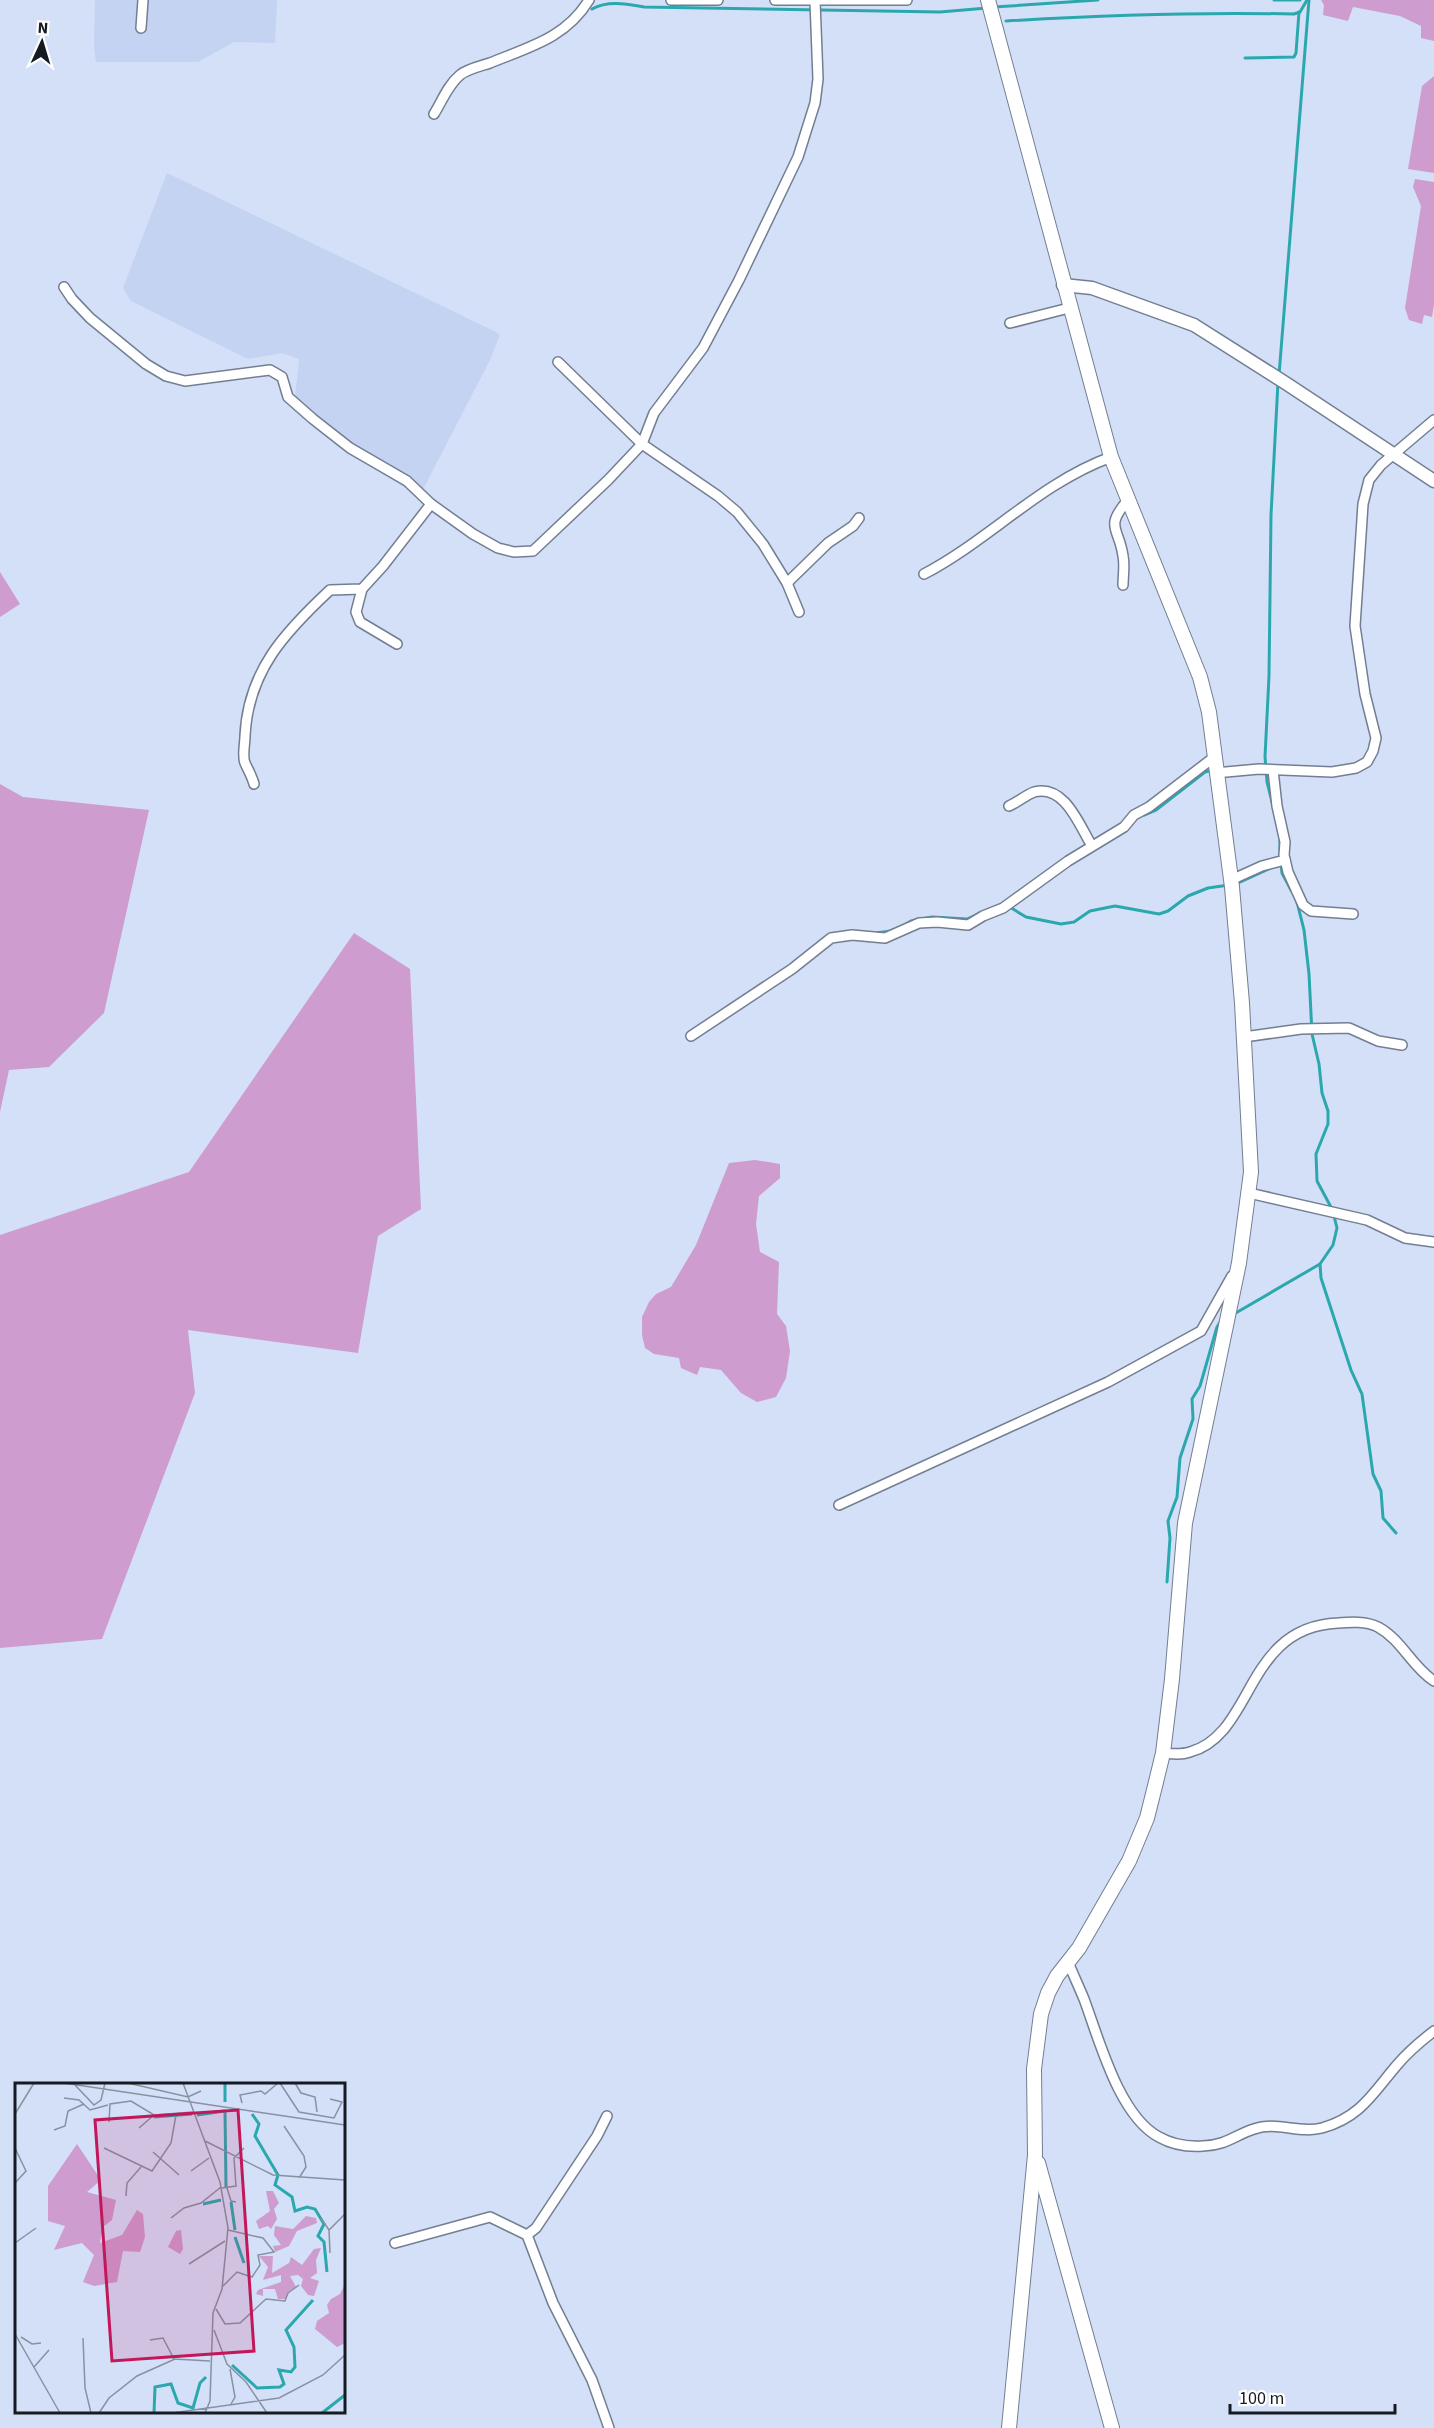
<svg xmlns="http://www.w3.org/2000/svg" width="1434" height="2428" font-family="'Source Sans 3',sans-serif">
	<rect width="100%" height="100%" fill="#d3e0f7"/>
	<g fill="#c3d3f1">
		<polygon points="95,0 277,0 275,43 234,42 198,62 96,62 94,48"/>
		<polygon points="167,173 500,334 490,360 419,497 345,449 294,408 299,359 282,353 248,359 131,301 123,288"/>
	</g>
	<g fill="#ce9cce">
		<polygon points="1321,0 1434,0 1434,41 1421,38 1421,26 1400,16 1353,7 1348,21 1323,15 1324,5"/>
		<polygon points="1434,76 1434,173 1408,169 1422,86"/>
		<polygon points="1415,179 1434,182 1434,304 1432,317 1424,315 1422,324 1409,320 1405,308 1421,206 1413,187"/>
		<polygon points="0,572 20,604 0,617"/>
		<polygon points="0,784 23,797 149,810 104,1013 49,1067 9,1070 0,1112"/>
		<polygon points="354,933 410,969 421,1209 378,1236 358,1353 188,1330 195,1393 102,1639 0,1648 0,1235 189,1172"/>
		<polygon points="755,1160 780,1164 780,1178 759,1196 756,1224 760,1252 779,1262 777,1314 786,1326 790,1351 786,1378 776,1397 757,1402 741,1393 721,1370 700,1367 697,1375 681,1368 679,1358 654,1354 645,1348 642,1335 642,1317 649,1302 656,1294 671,1287 696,1245 729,1163"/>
	</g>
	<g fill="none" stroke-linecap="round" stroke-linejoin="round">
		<g stroke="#2ba8ae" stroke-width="3">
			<polyline points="1274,0 1300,0"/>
			<polyline points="994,7 1098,0"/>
			<path d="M592,9C608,0 627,4 644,7L940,12L987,8"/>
			<path d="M1006,21C1102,15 1197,12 1294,14L1300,12L1307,0"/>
			<polyline points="1245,58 1294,57 1296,53 1299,12"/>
			<polyline points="1279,375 1309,0"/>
			<polyline points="1273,806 1267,782 1265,757 1269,676 1271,515 1278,382"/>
			<polyline points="1144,815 1156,810 1205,772 1213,770"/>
			<polyline points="1280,836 1280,850"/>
			<polyline points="1281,863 1282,873 1291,890"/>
			<polyline points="1236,884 1271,868"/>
			<polyline points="1296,898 1304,930 1309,974 1312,1034 1319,1064 1322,1093 1328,1111 1328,1124 1316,1154 1317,1181 1332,1209"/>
			<polyline points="1008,906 1026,917 1061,924 1074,922 1090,911 1115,906 1159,914 1168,911 1188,896 1208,888 1229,885"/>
			<polyline points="903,926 911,921 932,917 967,919 999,905"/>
			<polyline points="875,933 892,931"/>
			<polyline points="1320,1264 1321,1278 1351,1370 1362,1394 1373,1474 1381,1491 1383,1518 1396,1533"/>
			<polyline points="1234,1314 1320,1264 1333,1245 1337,1228 1334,1216"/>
			<polyline points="1167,1582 1170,1538 1168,1521 1177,1497 1180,1458 1193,1419 1192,1399 1200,1386 1217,1327 1222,1319"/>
		</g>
		<defs>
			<g id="minor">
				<polyline points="671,0 718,0"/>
				<polyline points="775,0 907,0"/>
				<polyline points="141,28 143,0"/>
				<path d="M434,114C442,101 448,85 460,75C467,69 481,66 490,63C529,47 566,38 589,0"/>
				<polyline points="64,287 72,299 90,318 146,364 166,376 185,381 270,370 282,377 288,397 313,419 350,448 407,481 431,504 473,534 498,548 514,552 533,551 608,480 642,444 654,413 703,348 739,280 798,157 815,103 818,79 815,1"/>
				<polyline points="1010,323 1069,308"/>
				<polyline points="558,362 642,444 718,496 737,512 763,544 787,583 799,612"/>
				<path d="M924,574C989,540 1040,483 1111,457"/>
				<polyline points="787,583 828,543 853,526 859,518"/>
				<path d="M1123,585C1123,576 1125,565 1123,556C1119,527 1104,528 1128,500"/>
				<polyline points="362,589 356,612 360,622 397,644"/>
				<polyline points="1273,770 1277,806 1285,842 1284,855 1288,872 1303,905 1311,911 1353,914"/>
				<polyline points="1215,773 1259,769 1332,772 1356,768 1367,762 1373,751 1376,738 1365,694 1355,626 1363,504 1369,480 1381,465 1434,420"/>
				<path d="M254,784C252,776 248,770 245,763C242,756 245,744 245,736C248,671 285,632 330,590L362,589L383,566L431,504"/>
				<path d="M1009,806C1018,802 1026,795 1034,792C1065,784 1079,825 1092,846"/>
				<polyline points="1231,880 1262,866 1285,860"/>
				<polyline points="691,1036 792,969 831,938 852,935 885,938 919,923 937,922 968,925 983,916 1003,908 1068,861 1124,827 1134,815 1149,807 1213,758"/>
				<polyline points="1244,1037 1301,1029 1349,1028 1378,1041 1402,1045"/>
				<polyline points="1249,1193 1367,1220 1405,1238 1434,1242"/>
				<polyline points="839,1505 1108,1382 1201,1331 1232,1276"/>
				<path d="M1163,1753C1173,1754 1181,1755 1190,1752C1255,1734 1244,1627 1338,1623C1351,1622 1366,1621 1378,1627C1402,1640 1412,1667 1434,1681"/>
				<path d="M1068,1962C1073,1974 1079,1987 1084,1999C1099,2039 1119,2116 1159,2137C1173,2145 1188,2147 1203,2146C1227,2145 1235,2135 1254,2129C1277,2121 1299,2134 1322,2128C1361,2117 1373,2093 1397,2065C1408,2052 1421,2041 1434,2031"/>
				<polyline points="527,2235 536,2228 597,2136 607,2116"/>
				<polyline points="395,2243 490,2217 527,2235 553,2303 592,2380 609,2428"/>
			</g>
			<polyline id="tertiary" points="1063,285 1092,288 1194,325 1287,384 1434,481"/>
			<g id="secondary">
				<polyline points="988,0 1111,457 1200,677 1209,712 1232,887 1242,1003 1251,1172 1239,1263 1185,1523 1172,1679 1163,1753 1156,1782 1147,1818 1129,1861 1079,1948 1057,1976 1048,1993 1041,2014 1034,2069 1035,2155 1009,2428"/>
				<polyline points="1038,2163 1112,2428"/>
			</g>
		</defs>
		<use href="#minor" stroke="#737e93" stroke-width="12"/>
		<use href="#tertiary" stroke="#737e93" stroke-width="15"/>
		<use href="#secondary" stroke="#737e93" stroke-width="16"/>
		<use href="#minor" stroke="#fff" stroke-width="9"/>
		<use href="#tertiary" stroke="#fff" stroke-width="12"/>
		<use href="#secondary" stroke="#fff" stroke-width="14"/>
	</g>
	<g transform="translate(15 2083)">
		<rect width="330" height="330" fill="#d3e0f7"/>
		<path d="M62,61L86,97L72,109L101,117L97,137L88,144L85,160L107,152L122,127L128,131L130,154L125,169L108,168L102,199L79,203L68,199L79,172L67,160L39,167L50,143L33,138V103ZM258,108L264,120L259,126L262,136L256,146L253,143L244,146L241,138L255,128L251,108ZM291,133L301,135L302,140L282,148L274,163L260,169L258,163L266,162L259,152L260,143L278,146ZM166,147L168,166L165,171L153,164L161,148ZM306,165L301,177L302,190L295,195L304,198L299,213L293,212L286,203L288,196L283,192L275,193L281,204L274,208L271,216H263L260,206H248V213L241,211L243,207L266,199V192L248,197L253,184L244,173H258L257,190L274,180L276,174L287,182L299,166ZM330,201V260L322,264L300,246L302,238L314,230L312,222L316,216L325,211Z" fill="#ce9cce"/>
		<path fill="none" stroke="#2ba8ae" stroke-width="3" d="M210,0V19M210,27L211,104M182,31L210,28M237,31L244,41L240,53L263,92L260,102L277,114L280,128L292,124L300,126L309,141L303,153L309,159L312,189M182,32L210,28M139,34L177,31M216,119L220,147M188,121L206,117M220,154L229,180M217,282L242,305L265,304L269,301L264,287L276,289L280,284L279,264L271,247L298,217M139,330L140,304L156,301L163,320L178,325L185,300L191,294M307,330L330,312"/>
		<path fill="none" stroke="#8791a2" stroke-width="1.5" d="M49,0L330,42M113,0L173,14L186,8M168,0L205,99L213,145L207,206L198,230L195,318L190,330M265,0L284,29L319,35L327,19L315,16M280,0L286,10L300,14L302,29M60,2L79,22L86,17L90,0M49,15L64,17L75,27L93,22M227,20L225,12L246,8L250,11L263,0M0,31L19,0M94,39L95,21L116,18L139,32L178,29M269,43L289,73L291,84L284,95M124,45L139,32M39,47L50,43L53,28L69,21M190,58L258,92L330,97M0,65L11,88L0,100M89,65L137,88L156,60L161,32M138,69L164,92M176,88L194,75M207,105L221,103L219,75L229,65M212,105L216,118L221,119M111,113L112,100L126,84M156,135L169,125L186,120L206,104M306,135L314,147L330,131M314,147L315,170M0,160L21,145M174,181L210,158M208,203L222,189L237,194L245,182L243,172L259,169L248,155L213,147M201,226L210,241L225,240L251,216L270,218L273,210L284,202M199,247L212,281L231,299L252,330M0,251L45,330M6,254L17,261L26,260M68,255L70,305L76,330M135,257L148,255L159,276L195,278M19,284L34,267M215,286L220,314L216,321M84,330L94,315L122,293L160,276M157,330L264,315L308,292L330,272"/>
		<path fill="#c2185b" fill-opacity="0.15" stroke="#c2185b" stroke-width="3" d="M223,27L239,268L97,278L80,37Z"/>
		<rect width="330" height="330" fill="none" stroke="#161b23" stroke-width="3"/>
	</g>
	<g transform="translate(42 42) rotate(4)" stroke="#ffffff" stroke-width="4.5" paint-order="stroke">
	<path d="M0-4.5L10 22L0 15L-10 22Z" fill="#161b23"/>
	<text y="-9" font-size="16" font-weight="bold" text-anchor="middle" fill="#161b23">N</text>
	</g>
	<path d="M1230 2404v9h165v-9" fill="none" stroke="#161b23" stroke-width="3"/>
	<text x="1239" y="2404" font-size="18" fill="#161b23" stroke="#ffffff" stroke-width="4.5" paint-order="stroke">100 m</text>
</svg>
